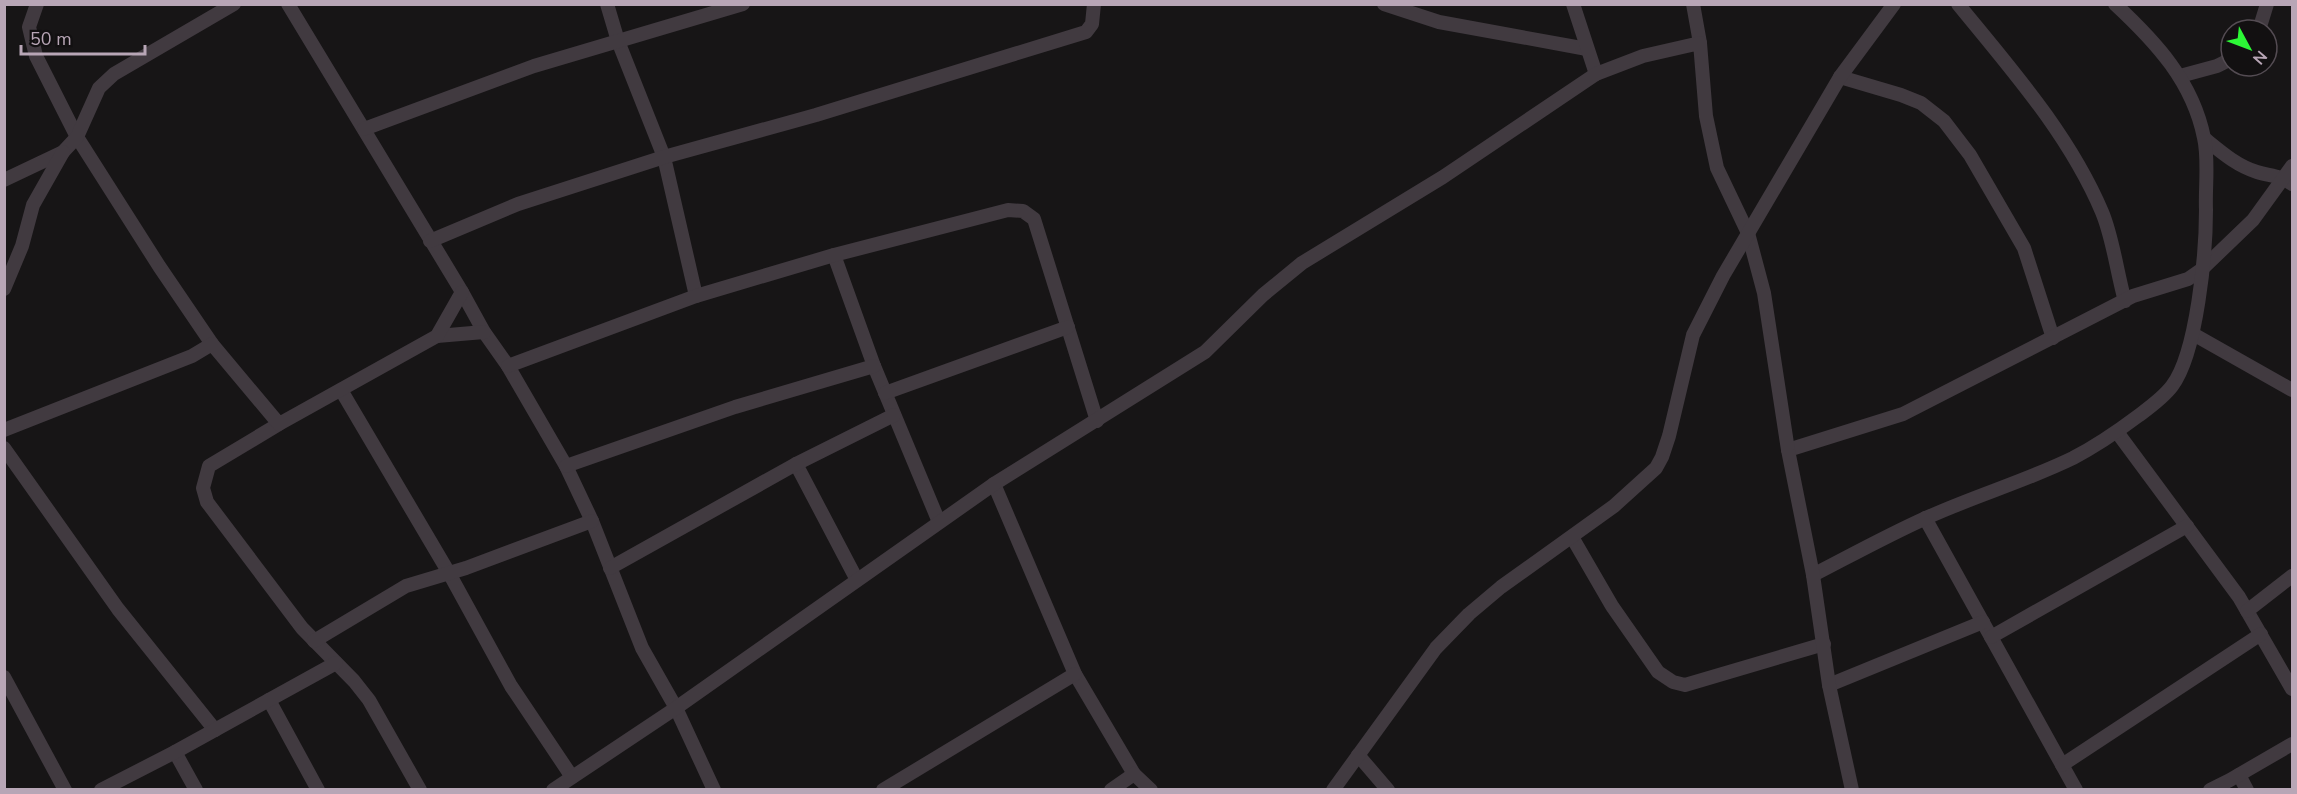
<svg xmlns="http://www.w3.org/2000/svg" width="2297" height="794" font-family="'Nunito Sans',sans-serif">
	<rect width="100%" height="100%" fill="#171516"/>
	<g fill="none" stroke-linecap="round" stroke-linejoin="round">
		<g stroke="#413a40" stroke-width="14">
			<polyline points="37,4 29,27 36,56 77,137 159,266 212,344"/>
			<polyline points="288,4 462,292 484,332 508,366 566,466 592,521 642,648 676,708 714,790"/>
			<polyline points="607,4 618,41 664,157 696,296"/>
			<polyline points="1384,4 1439,22 1587,49"/>
			<polyline points="1573,4 1596,74"/>
			<polyline points="1693,4 1700,43"/>
			<path d="M1958,4C2011,69 2069,134 2102,212C2113,238 2117,273 2125,301"/>
			<polyline points="2259,30 2267,4"/>
			<polyline points="2180,76 2217,66 2231,59"/>
			<polyline points="1840,77 1901,95 1921,103 1944,121 1970,155 2024,248 2053,338"/>
			<polyline points="364,129 534,66 743,4"/>
			<path d="M2205,139C2221,152 2237,166 2257,172C2270,176 2281,175 2292,184"/>
			<polyline points="4,180 63,152 77,137 99,88 114,74 234,4"/>
			<polyline points="430,241 518,204 664,157 816,115 1086,32 1092,24 1094,4"/>
			<polyline points="834,255 874,366 939,522"/>
			<polyline points="4,289 22,246 33,205 63,152"/>
			<polyline points="2193,334 2292,390"/>
			<polyline points="437,336 484,332"/>
			<polyline points="508,366 696,296 834,255 1008,210 1023,211 1034,219 1097,421"/>
			<polyline points="341,390 449,573 511,686 572,777"/>
			<polyline points="885,393 1068,327"/>
			<polyline points="279,424 209,466 203,488 207,502 302,628 354,681 369,700 420,790"/>
			<polyline points="4,430 192,356 212,344 279,424 437,336 462,292"/>
			<polyline points="2117,432 2239,597 2292,689"/>
			<polyline points="4,448 118,609 215,730"/>
			<polyline points="1788,450 1903,414 2133,296 2188,279 2201,270 2253,220 2292,166"/>
			<polyline points="796,464 857,580"/>
			<polyline points="566,466 735,407 874,366"/>
			<polyline points="994,484 1075,674 1134,774"/>
			<polyline points="1925,518 2076,790"/>
			<polyline points="1572,537 1612,606 1658,672 1673,682 1685,685 1824,644"/>
			<polyline points="610,568 796,464 894,415"/>
			<path d="M1813,575C1850,556 1888,535 1926,518C1974,496 2026,481 2073,458C2096,446 2118,431 2138,416C2150,407 2163,398 2172,386C2197,353 2206,253 2206,210C2205,188 2209,159 2204,138C2193,82 2156,42 2115,4"/>
			<polyline points="2247,611 2292,576"/>
			<polyline points="1991,637 2187,526"/>
			<polyline points="314,641 406,586 466,568 592,521"/>
			<polyline points="4,677 65,790"/>
			<polyline points="1829,685 1983,622"/>
			<polyline points="269,700 318,790"/>
			<polyline points="175,752 196,790"/>
			<polyline points="1358,755 1388,790"/>
			<polyline points="2062,765 2261,634"/>
			<polyline points="2239,775 2247,790"/>
			<polyline points="101,790 175,752 336,663"/>
			<polyline points="553,790 676,708 994,484 1205,352 1263,295 1302,263 1443,177 1596,74 1643,56 1700,43 1706,116 1717,168 1748,233 1764,293 1788,450 1813,575 1829,685 1852,790"/>
			<polyline points="883,790 1075,674"/>
			<polyline points="1111,790 1134,774 1151,790"/>
			<polyline points="1333,790 1436,648 1469,614 1501,587 1614,506 1656,468 1662,457 1669,436 1693,335 1723,276 1840,77 1894,4"/>
			<polyline points="2210,790 2230,780 2292,744"/>
		</g>
	</g>
	<rect width="2297" height="794" fill="none" stroke="#b8a6b6" stroke-width="12"/>
	<g transform="translate(2249 48) rotate(131)"><circle r="28" fill="#121011" stroke="#544c53" stroke-width="1.5"/>
	<path d="M0-4.5L10 22L0 15L-10 22Z" fill="#2cf836"/>
	<text y="-9" font-size="16" font-weight="bold" text-anchor="middle" fill="#b8a6b6">N</text>
	</g>
	<path d="M21 45v9h124v-9" fill="none" stroke="#b8a6b6" stroke-width="3"/>
	<text x="30" y="45" font-size="18" fill="#b8a6b6" stroke="#121011" stroke-width="4.5" paint-order="stroke">50 m</text>
</svg>
